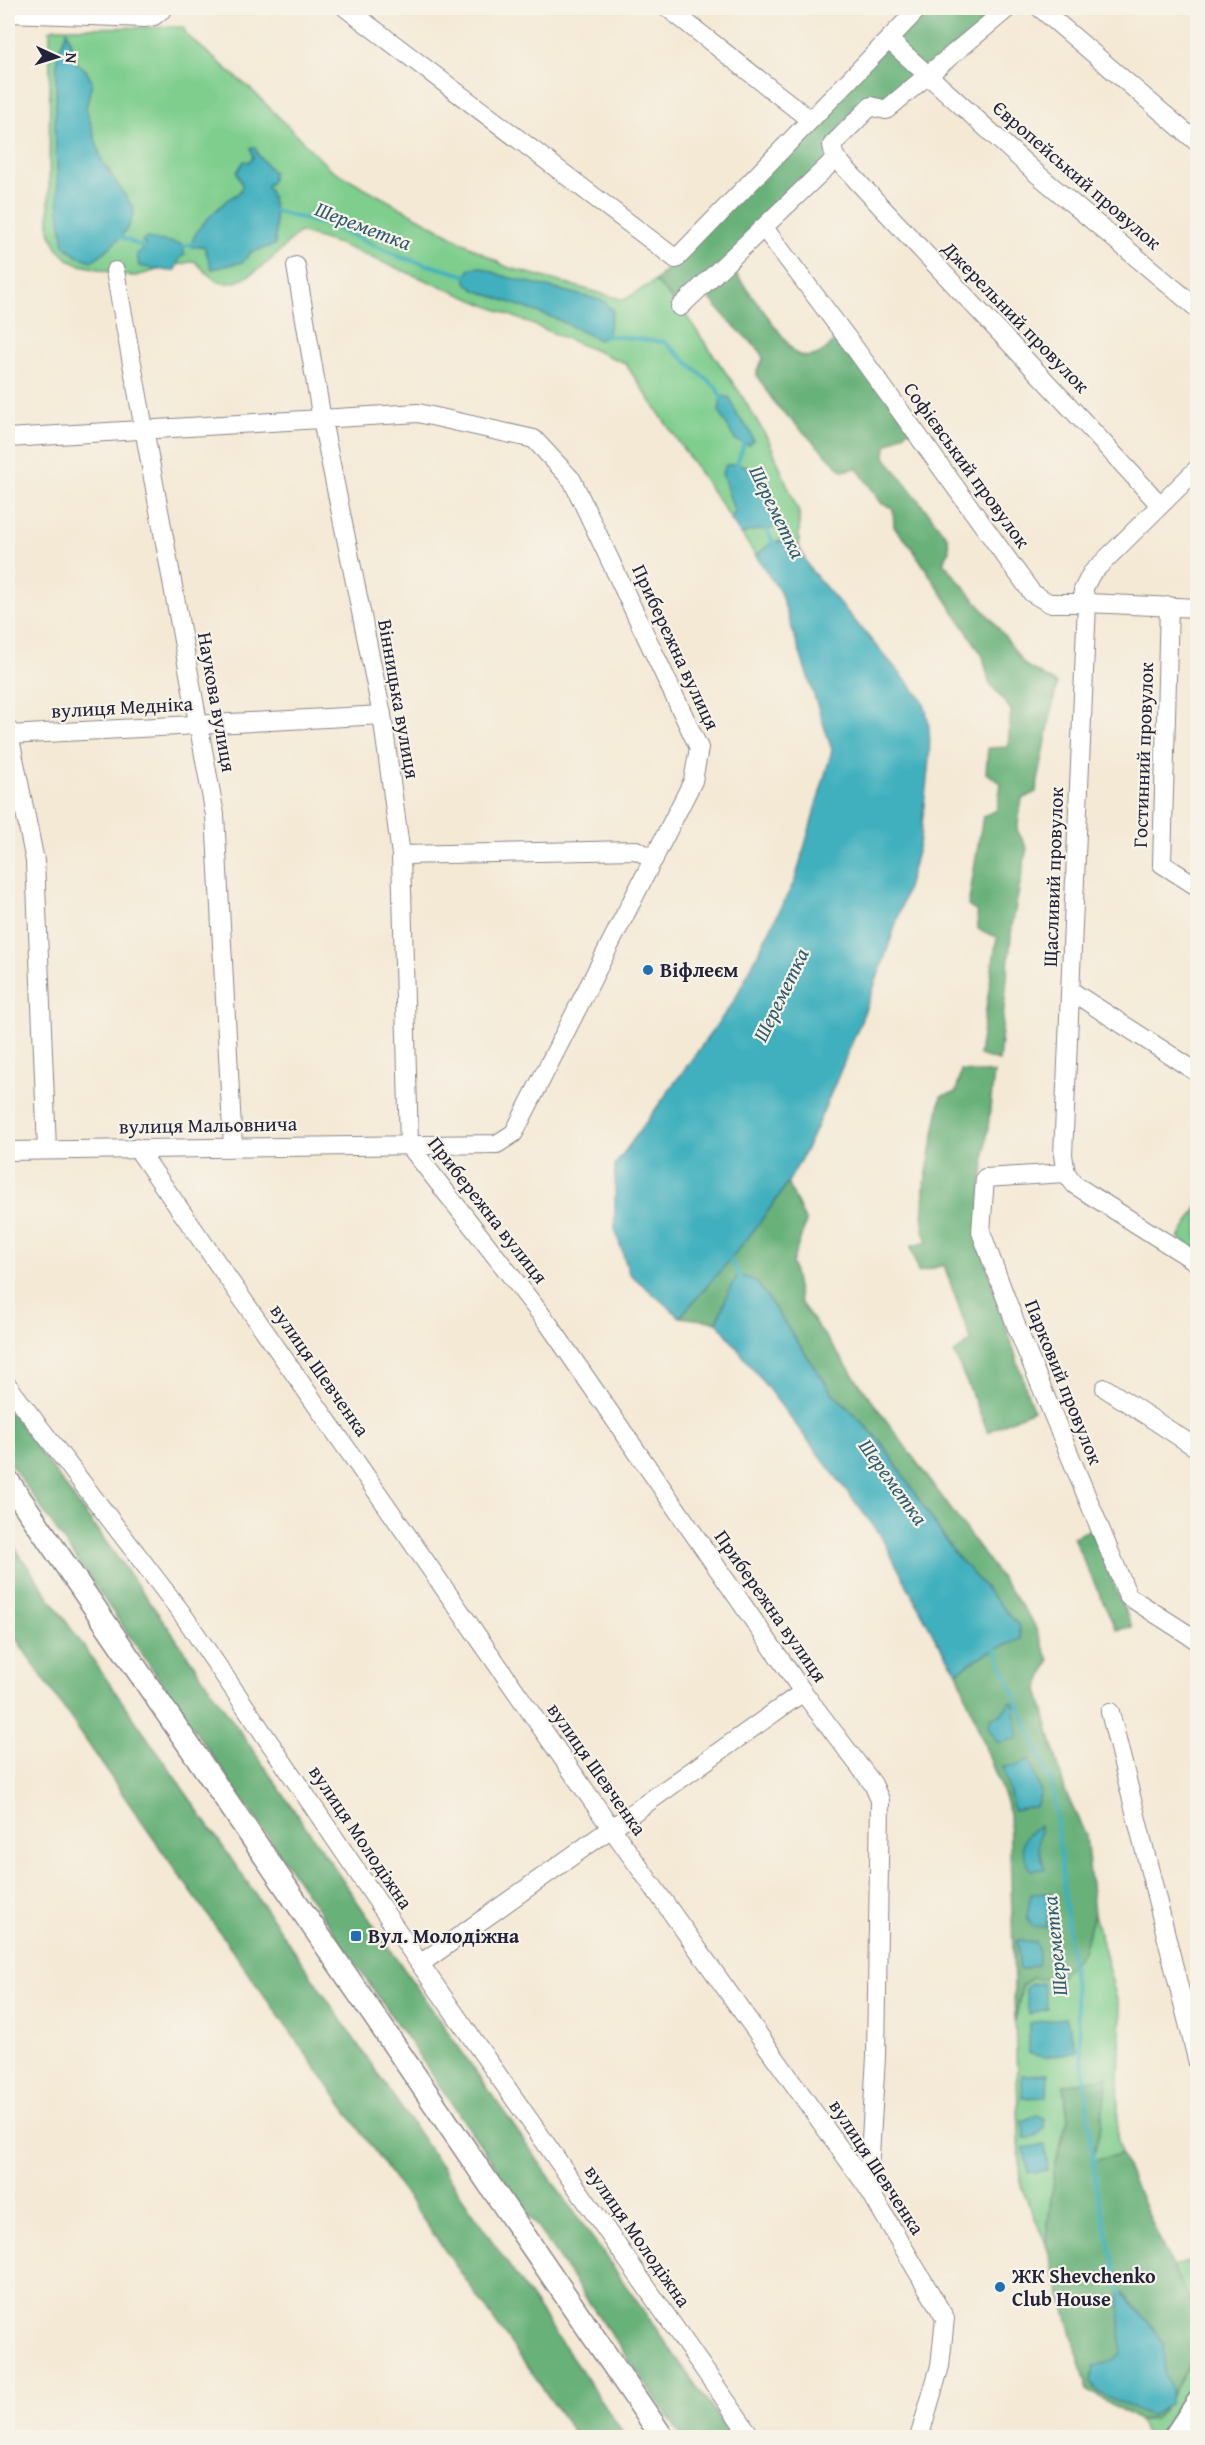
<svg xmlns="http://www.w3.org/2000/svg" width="1205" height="2445" font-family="'Gentium Book Plus',serif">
	<rect width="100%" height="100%" fill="#f7f3e8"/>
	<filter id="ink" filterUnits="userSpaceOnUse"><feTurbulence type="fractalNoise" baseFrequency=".0167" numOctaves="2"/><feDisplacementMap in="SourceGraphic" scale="12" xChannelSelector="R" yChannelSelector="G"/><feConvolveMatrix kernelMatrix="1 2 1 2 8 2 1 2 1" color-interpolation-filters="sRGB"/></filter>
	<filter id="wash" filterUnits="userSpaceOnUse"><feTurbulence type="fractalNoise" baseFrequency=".008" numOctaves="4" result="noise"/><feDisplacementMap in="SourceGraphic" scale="24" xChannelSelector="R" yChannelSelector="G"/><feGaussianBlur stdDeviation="1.35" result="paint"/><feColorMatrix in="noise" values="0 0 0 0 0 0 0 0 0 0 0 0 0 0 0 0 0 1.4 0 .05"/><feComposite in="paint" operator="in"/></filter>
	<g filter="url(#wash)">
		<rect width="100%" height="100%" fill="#f4e9d5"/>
		<g fill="#7fce8e" stroke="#507864" stroke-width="1.5">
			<path d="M183,27L188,36L255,93L329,168L507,267L624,300L655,281L680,307L740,393L769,441L799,513V547C779,537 771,543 756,556L625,363L339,244L299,232C284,248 243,291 219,282C210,278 202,267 194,261L135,276L122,275L77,264L69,260L57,248L49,230L50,30L55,28Z"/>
			<polygon points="1197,1208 1197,1250 1179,1238"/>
			<polygon points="1094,1914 1121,2015 1117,2136 1121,2154 1091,2162 1101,2125 1064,2085 1068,2119 1055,2163 1046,2244 1021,2186 1015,2022 1022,1986 1032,1978 1083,1951"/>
			<polygon points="1197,2259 1197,2315 1172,2267"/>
			<polygon points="1197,2350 1197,2376 1157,2437 1148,2437 1138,2420 1148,2420 1163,2410"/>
		</g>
		<g fill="#67b179" stroke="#446a5a" stroke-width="1.5">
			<path d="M919,8H1008L886,110L871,107L832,145L835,159L727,262L795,353C815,365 829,346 843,333L912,428L886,446L885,457L948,538L949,552L943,562L997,626L1025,665L1057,684L1036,792L1022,799L1017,830L1027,848L1012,926L999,1061L979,1055L997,937L978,929L977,912L968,906L983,816L997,810L1001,783L986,773L988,748L1008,747L1011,710L989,682L983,656L910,545L894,527L893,508L882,504L857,468L843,471L776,405L757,376V370L763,359L761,352L728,320L701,288L680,307L655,281Z"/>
			<polygon points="961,1071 994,1073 981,1191 980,1245 1033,1410 988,1432 954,1353 971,1341 944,1265 918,1272 911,1246 928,1242 923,1229 924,1188 941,1096 956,1092"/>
			<path d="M787,1182L806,1222L792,1263L800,1302L1033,1622L1049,1660L1038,1689L1065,1791L1086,1836L1094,1914L1083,1951L1058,1980L1032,1978L1022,1986L1015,2022L1009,1810L957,1672C976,1657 998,1648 1021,1639L1018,1625L954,1553L881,1442L831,1391L756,1281L730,1288L717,1322L680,1317L729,1260Z"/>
			<polygon points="8,1408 168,1627 410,1978 732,2437 682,2437 8,1460"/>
			<polygon points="1090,1529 1132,1627 1116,1630 1073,1537"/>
			<polygon points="8,1538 206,1822 626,2437 577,2437 146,1828 8,1627"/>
			<polygon points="1108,2076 1101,2125 1092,2161 1121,2154 1172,2267 1197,2315 1198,2350 1163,2410 1154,2419 1138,2420 1088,2390 1046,2244 1055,2163 1068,2119 1064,2085"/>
		</g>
		<g fill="#41b0be" stroke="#32697c" stroke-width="1.5">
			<path d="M67,31L76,62L86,70L92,82L86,108L102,161L134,209C134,229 107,251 92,261L77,256L64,245L59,210L55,129L57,55Z"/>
			<path d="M255,147L258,155L273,172L272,181L267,186C276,204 276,225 275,245L251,252L243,262L212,269L204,246L192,247C190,232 214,213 225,202C230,196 241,195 242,186C242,182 238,177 237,172L244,161L249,162L253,157L251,148Z"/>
			<polygon points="145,238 181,244 185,254 180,258 175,270 169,271 139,266 137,254 144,249 146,245 142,241"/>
			<polygon points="480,267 503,276 604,301 613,311 607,336 599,340 559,320 475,290 466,282 466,275 471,268"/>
			<polygon points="721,396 730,398 737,415 750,431 753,440 749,445 735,440 719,411"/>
			<polygon points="737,464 747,466 762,490 775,520 773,529 750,531 741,535 730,518 735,513 722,473 726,465"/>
			<path d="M788,541L799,547L810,569L922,699C934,727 929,760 926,789C923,808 923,829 918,848C898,927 869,1004 837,1079C822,1114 808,1149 788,1182C757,1230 718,1274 680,1317L629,1273L615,1229V1165L734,1001L795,880L832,750L780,592L756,556L772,542Z"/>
			<path d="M738,1275L756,1281L831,1391L881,1442L954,1553L1018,1625L1021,1639C998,1648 976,1657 957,1672L938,1643L879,1533L717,1322L730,1288Z"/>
			<polygon points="1010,1702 1014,1703 1018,1738 998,1743 988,1726 992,1717 1001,1715"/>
			<polygon points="1029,1759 1041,1793 1036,1806 1014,1811 1003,1767 1017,1766"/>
			<path d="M1040,1826L1038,1846L1045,1869L1031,1870C1019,1848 1017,1839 1040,1826Z"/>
			<polygon points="1050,1893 1046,1927 1032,1926 1027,1916 1031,1894"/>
			<polygon points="1017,1940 1035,1942 1039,1953 1037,1965 1020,1970"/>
			<polygon points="1043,1983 1047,2009 1029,2014 1025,1988 1031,1984"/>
			<polygon points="1066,2018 1077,2051 1045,2057 1029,2054 1029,2023"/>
			<polygon points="1048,2074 1047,2097 1022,2098 1022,2075"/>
			<polygon points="1037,2115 1044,2118 1044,2128 1036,2137 1025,2138 1022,2121"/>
			<polygon points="1045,2145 1048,2170 1028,2173 1024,2148"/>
			<polygon points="1119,2289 1156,2331 1163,2343 1165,2374 1172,2390 1169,2404 1151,2416 1098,2392 1091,2381 1093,2366 1111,2362 1121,2353"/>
		</g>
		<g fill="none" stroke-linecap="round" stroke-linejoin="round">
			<g stroke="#41b0be" stroke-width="4">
				<polyline points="271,212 274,211 331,226 403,258 468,276"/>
				<polyline points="115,232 119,236 148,249"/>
				<polyline points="179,248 195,243"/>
				<polyline points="604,335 664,342 716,387 722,399"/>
				<polyline points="739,467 737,464 744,444 743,440"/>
				<polyline points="765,526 775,546"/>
				<polyline points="728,1256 741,1278"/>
				<polyline points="994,1645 1053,1787 1096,2186 1120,2292"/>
			</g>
		</g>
	</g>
	<g filter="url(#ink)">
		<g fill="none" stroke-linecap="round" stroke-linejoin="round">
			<defs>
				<g id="minor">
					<polyline points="346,8 676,259 919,8"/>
					<polyline points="668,8 809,119"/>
					<polyline points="1040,8 1198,143"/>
					<polyline points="8,13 145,18 154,16 164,8"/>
					<polyline points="889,40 1036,173 1198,309"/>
					<path d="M837,159C944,276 1055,388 1160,505"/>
					<polyline points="764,228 851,343 1032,593 1049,603 1087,603 1198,608"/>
					<polyline points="296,266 322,420 382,715 401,855 409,1145"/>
					<polyline points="115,271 215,815 233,1147"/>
					<polyline points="680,307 835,159 832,145 871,106 886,110 1008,8"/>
					<polyline points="8,438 418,413 534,439 572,480 699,748 693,781 514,1133 497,1144 8,1151"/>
					<polyline points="1198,468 1091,574 1083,590 1087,603 1063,1155 1066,1173 1075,1185 1198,1263"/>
					<polyline points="1169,606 1162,864 1198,887"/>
					<polyline points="8,729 35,861 47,1149"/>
					<polyline points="8,735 382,715"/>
					<polyline points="401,855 636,850 654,859"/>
					<polyline points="1071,991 1198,1073"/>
					<polyline points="409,1145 550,1326 803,1692 873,1784 880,1800 876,2057 868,2188"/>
					<polyline points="137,1148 612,1829 868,2188 945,2318 940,2366 919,2438"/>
					<polyline points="1066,1173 985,1178 981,1232 1017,1328 1128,1596 1198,1641"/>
					<polyline points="8,1386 181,1612 420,1964 752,2438"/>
					<polyline points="1105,1388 1198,1449"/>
					<polyline points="1110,1712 1198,2063"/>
					<polyline points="420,1964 803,1692"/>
				</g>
				<g id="major">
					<polyline points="8,1481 663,2438"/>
					<polyline points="1174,2438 1198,2402"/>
				</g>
			</defs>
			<use href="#minor" stroke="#8b8688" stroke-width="20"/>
			<use href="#major" stroke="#8b8688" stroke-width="25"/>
			<use href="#minor" stroke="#fff" stroke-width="18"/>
			<use href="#major" stroke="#fff" stroke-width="22"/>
		</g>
	</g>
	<g fill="#1f6fb2" stroke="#f7f3e8" stroke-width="2">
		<circle cx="648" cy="970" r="6"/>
		<rect x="350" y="1930" width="12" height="12" rx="3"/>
		<circle cx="1000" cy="2287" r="6"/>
	</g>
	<g text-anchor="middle" stroke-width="4.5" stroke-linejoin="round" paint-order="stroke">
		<g font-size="20" fill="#22223b" stroke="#f7f3e8">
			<text transform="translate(1077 175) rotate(41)" y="7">Європейський провулок</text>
			<text transform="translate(1016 317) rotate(46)" y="7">Джерельний провулок</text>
			<text transform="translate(967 465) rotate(54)" y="7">Софієвський провулок</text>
			<text transform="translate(676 647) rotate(65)" y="7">Прибережна вулиця</text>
			<text transform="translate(399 699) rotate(80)" y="7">Вінницька вулиця</text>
			<text transform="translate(217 702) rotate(80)" y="7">Наукова вулиця</text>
			<text transform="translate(122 707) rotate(-3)" y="7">вулиця Медніка</text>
			<text transform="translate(1143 755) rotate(-88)" y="7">Гостинний провулок</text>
			<text transform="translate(1053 877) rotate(-88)" y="7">Щасливий провулок</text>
			<text transform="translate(208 1125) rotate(-1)" y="7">вулиця Мальовнича</text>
			<text transform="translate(488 1210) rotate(52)" y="7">Прибережна вулиця</text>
			<text transform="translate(320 1370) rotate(55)" y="7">вулиця Шевченка</text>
			<text transform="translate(1064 1382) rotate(68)" y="7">Парковий провулок</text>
			<text transform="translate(771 1606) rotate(55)" y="7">Прибережна вулиця</text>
			<text transform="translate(597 1769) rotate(55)" y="7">вулиця Шевченка</text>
			<text transform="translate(361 1837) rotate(56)" y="7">вулиця Молодіжна</text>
			<text transform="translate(877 2167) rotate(57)" y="7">вулиця Шевченка</text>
			<text transform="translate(638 2236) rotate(55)" y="7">вулиця Молодіжна</text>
		</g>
		<g font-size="20" font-weight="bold" fill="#22223b" stroke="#f7f3e8" text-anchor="start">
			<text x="660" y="977">Віфлеєм</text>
			<text x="368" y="1943">Вул. Молодіжна</text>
			<text x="1012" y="2283">ЖК Shevchenko<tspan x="1012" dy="23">Club House</tspan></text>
		</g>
		<g font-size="21" font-style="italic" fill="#2e5b6f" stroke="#f7f3e8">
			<text transform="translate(363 226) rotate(21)" y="7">Шереметка</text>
			<text transform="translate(777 512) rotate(64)" y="7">Шереметка</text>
			<text transform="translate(781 995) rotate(-64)" y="7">Шереметка</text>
			<text transform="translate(893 1482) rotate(54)" y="7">Шереметка</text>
			<text transform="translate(1055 1946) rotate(-96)" y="7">Шереметка</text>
		</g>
	</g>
	<rect width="1205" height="2445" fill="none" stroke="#f7f3e8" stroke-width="30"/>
	<g transform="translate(57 57) rotate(94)" stroke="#f7f3e8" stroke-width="4.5" paint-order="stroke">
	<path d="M0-4.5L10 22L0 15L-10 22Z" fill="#22223b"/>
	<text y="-9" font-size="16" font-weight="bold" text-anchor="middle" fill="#22223b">N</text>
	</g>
</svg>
